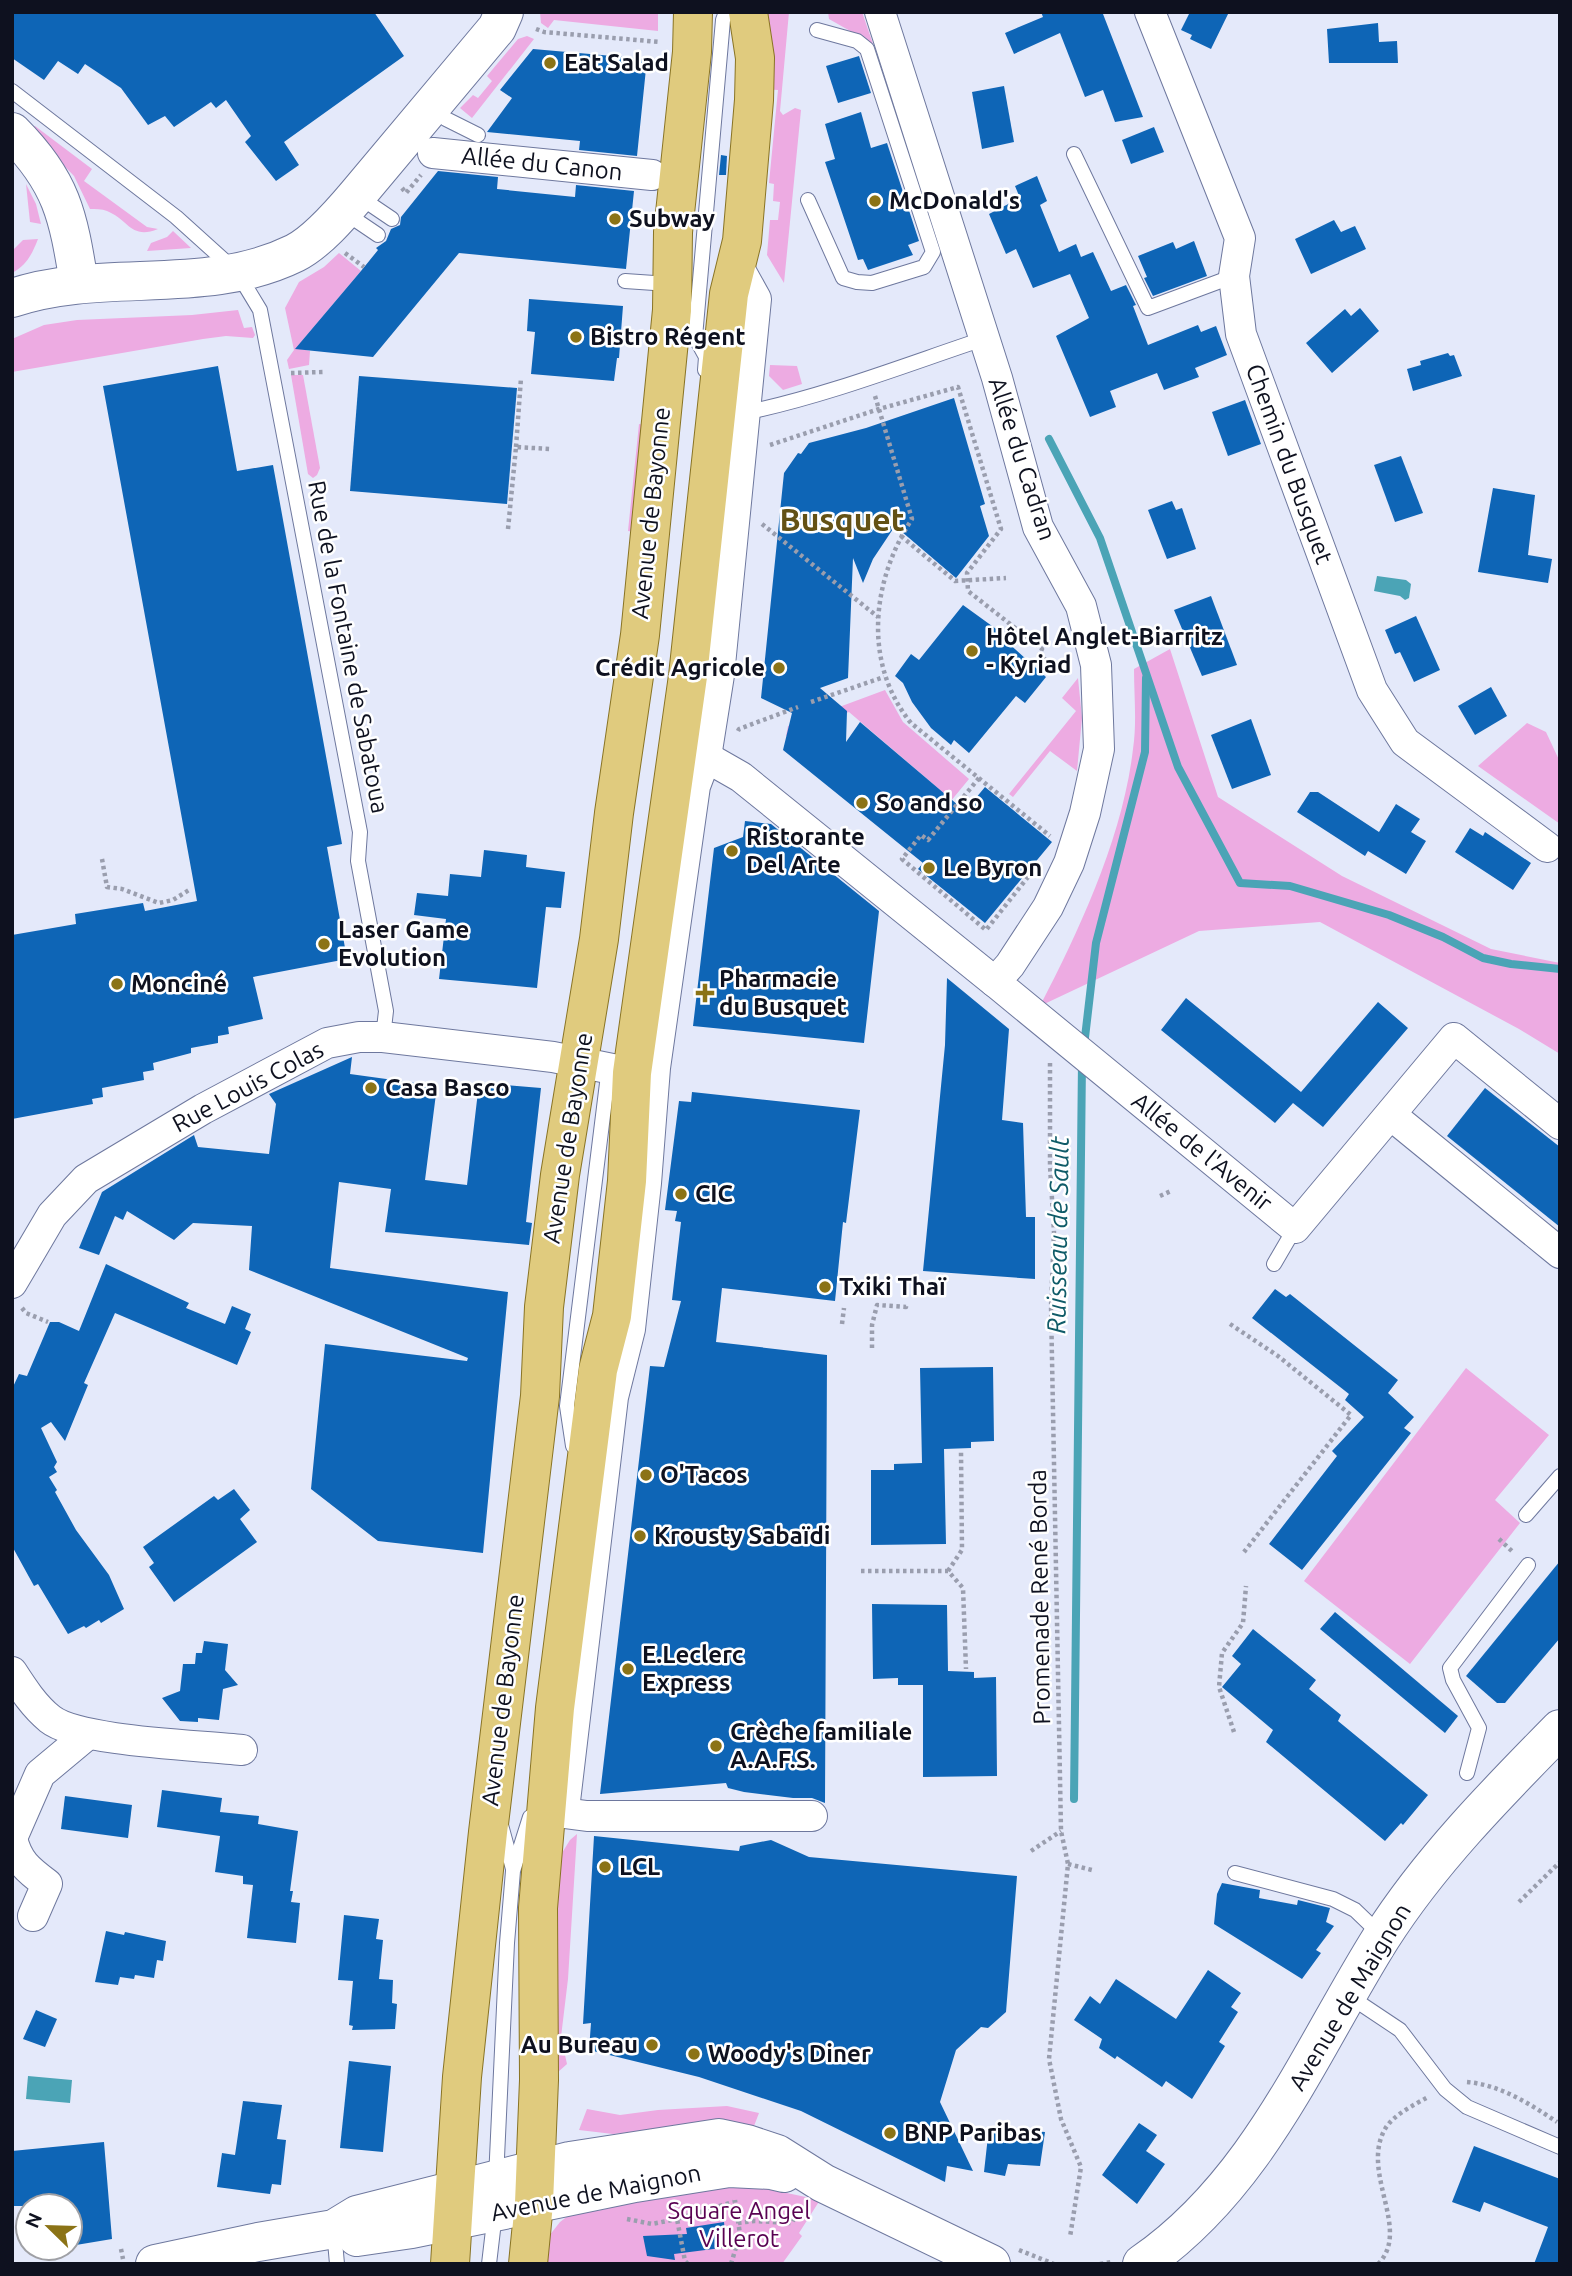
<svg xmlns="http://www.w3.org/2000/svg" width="1572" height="2276" font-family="Ubuntu,sans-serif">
	<rect width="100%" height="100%" fill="#e4e9fa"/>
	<g fill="#edabe2">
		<polygon points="540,12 658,12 658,31 554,20 548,28 541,23"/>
		<polygon points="760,12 789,12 780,111 783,115 795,108 801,110 784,283 767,255 770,220 778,220 780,202 773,201 774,184 769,183 778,90 763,89"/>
		<polygon points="828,12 862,12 873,44 829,19"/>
		<polygon points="527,36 534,39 472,118 460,108 473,95 478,98 492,81 487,76 518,39"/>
		<path d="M35,126L92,169L84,181L147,227L158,229C131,240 129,220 107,211C102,209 95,209 90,209L74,176L30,130Z"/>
		<polygon points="26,184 36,204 41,224 30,222"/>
		<polygon points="173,231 191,248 147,251 151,243 167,237"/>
		<path d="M38,239C32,254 27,265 12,273V251L23,240Z"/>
		<polygon points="339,253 361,271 301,342 301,349 310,351 309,365 289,369 287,360 294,350 285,308 299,282 324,267"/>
		<polygon points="238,310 244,328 252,327 255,335 253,338 226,336 203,339 12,372 12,339 44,325 77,320 192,315"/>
		<polygon points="770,365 797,366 802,384 783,390 769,376"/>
		<polygon points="291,375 303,375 320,468 317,475 313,478 308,474"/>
		<polygon points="639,424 652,426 641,533 628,531"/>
		<path d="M1170,649L1218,797L1342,876L1491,949L1560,963V1054L1519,1029L1320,922L1199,931L1040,1006C1080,929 1123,836 1133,749C1137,723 1134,695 1134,669Z"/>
		<polygon points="1078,678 1082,718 1077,771 1050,751 1013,797 1009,794 1076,711 1062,698"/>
		<polygon points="885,690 903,722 969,779 927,830 946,795 849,712 786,736 788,726"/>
		<polygon points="1527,723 1546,732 1560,762 1560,824 1478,766"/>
		<polygon points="1466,1368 1549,1435 1495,1500 1520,1523 1410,1664 1304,1581"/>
		<polygon points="577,1834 568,1979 561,2037 567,2064 558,2072 555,2021 557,1861 570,1840"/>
		<polygon points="727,2106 759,2113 754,2126 676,2127 613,2134 579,2130 587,2109 620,2115 658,2110"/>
		<polygon points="740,2183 820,2200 799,2233 802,2236 782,2264 543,2264 549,2236 560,2222 573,2212 597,2211 685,2190"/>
	</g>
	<g fill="#4ba4b6">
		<polygon points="1377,576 1406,580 1411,584 1409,598 1405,600 1400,596 1374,591"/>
		<polygon points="28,2076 72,2080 70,2103 26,2099"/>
	</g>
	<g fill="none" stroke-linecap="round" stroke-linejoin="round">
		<g stroke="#4ba4b6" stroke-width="8">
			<polyline points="1049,439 1100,538 1178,767 1240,883 1290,886 1389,915 1443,937 1483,958 1511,964 1560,969"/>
			<polyline points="1084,1046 1096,943 1145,752 1146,678"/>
			<polyline points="1074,1799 1082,1062"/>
		</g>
	</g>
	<g fill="#0e65b6">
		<polygon points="12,12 374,12 404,56 284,142 299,165 276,181 245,142 251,136 226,100 216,108 211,102 174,127 165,116 148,125 121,88 85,64 78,74 58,61 44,80 12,58"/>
		<polygon points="1041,12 1108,12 1103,14 1143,117 1115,122 1103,90 1085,97 1060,33 1014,54 1005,33 1043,17"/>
		<polygon points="1190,12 1229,12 1211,49 1190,39 1192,35 1181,30"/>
		<polygon points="1378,23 1379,42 1397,41 1398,63 1329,63 1327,29"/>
		<polygon points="533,49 647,59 637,156 579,150 580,141 487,132 512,98 500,90"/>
		<polygon points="859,56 871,93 838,103 826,66"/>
		<polygon points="1004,86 1014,142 982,149 972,92"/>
		<polygon points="861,112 871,148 887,143 919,241 908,245 913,255 868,270 863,259 858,260 825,162 835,159 825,124"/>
		<polygon points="1154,127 1164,152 1131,164 1122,140"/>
		<polygon points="721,155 727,156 726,175 719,175"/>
		<polygon points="438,171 498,177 497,189 575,197 576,185 634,191 626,269 459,253 373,357 295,349 361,271 378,250 376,248 386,241 391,229 400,225 401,217"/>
		<polygon points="1037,176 1047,201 1040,205 1059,252 1076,244 1081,257 1093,252 1111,291 1126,285 1136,305 1133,306 1148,345 1198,325 1201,332 1216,326 1227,355 1195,368 1199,377 1164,390 1157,373 1110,391 1116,407 1090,417 1056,336 1089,318 1070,274 1033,288 1016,249 1006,254 989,214 1020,198 1015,186"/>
		<polygon points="1334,220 1341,232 1355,226 1366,249 1311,274 1295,239"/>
		<polygon points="1194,241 1207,276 1153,296 1144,278 1147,277 1138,256 1173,242 1176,249"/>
		<polygon points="529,299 623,306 619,358 617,358 614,381 531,374 535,332 527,331"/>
		<polygon points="1360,308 1379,331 1332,373 1306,343 1345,309 1351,316"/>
		<polygon points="1448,353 1450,356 1454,355 1462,376 1413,391 1407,369 1421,365 1420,361"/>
		<polygon points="218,366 237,471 273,465 342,844 327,847 347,959 253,977 263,1019 228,1027 229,1034 218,1036 218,1043 191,1048 191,1053 153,1063 154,1070 143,1072 144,1080 102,1088 103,1097 92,1099 93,1104 12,1119 12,935 76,924 75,914 143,903 145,911 197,901 103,386"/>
		<polygon points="359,376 517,388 507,504 350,491"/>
		<polygon points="954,398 985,504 980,506 989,536 956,578 895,526 873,559 863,583 853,558 848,678 820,688 847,711 846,742 860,722 965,811 985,787 1052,842 985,923 918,869 923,863 783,750 792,713 761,698 784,473 798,453 801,454 809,443 866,428"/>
		<polygon points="1245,400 1261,444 1228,456 1212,412"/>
		<polygon points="1401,456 1423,513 1395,522 1374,465"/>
		<polygon points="1493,488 1535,495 1528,555 1552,559 1548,583 1478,572"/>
		<polygon points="1172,501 1176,510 1182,508 1196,549 1167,559 1148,510"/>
		<polygon points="1211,596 1237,665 1202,676 1174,610"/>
		<polygon points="963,605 1010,639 1007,642 1046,677 1025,703 1016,696 969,753 954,740 951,745 931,728 912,702 903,683 895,676 911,654 919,660"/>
		<polygon points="1416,616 1440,670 1414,682 1400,652 1395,654 1385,630"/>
		<polygon points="1491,687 1507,716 1475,735 1458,706"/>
		<polygon points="1251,719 1271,775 1232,789 1211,735"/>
		<polygon points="1310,792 1318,792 1379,832 1396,804 1420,819 1411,832 1426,841 1406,874 1368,851 1365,856 1297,812"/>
		<polygon points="745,821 771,824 879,911 864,1043 693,1026 714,848 743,837"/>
		<polygon points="1470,828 1483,836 1485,832 1531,863 1513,890 1455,852"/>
		<polygon points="484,850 527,855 526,867 565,872 561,908 546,907 537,988 439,979 446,919 414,915 417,893 448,896 450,874 481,877"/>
		<polygon points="947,978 1009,1029 1002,1120 1023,1123 1026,1217 1035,1217 1035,1279 923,1271 945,1045"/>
		<polygon points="1186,998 1301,1092 1378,1002 1408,1028 1323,1127 1293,1103 1275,1123 1161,1030"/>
		<polygon points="352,1057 350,1074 437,1086 425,1180 467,1185 479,1083 541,1088 526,1222 532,1223 529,1245 385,1232 391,1189 339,1182 330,1268 508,1292 483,1553 378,1541 311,1489 325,1344 467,1361 468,1358 249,1270 252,1226 193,1223 174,1240 127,1211 123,1220 115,1216 99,1255 79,1248 102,1192 194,1135 198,1147 269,1154 276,1104 269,1094"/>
		<polygon points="1485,1088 1560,1147 1560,1227 1447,1136"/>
		<polygon points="692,1092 860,1110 846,1223 843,1222 835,1301 722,1288 716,1342 827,1355 825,1803 812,1798 793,1798 744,1792 728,1788 726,1783 600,1794 650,1366 664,1367 681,1301 672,1300 681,1222 675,1221 677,1211 665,1210 679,1101 691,1102"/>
		<polygon points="106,1264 189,1303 186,1308 225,1324 232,1306 251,1314 245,1329 251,1332 237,1365 115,1313 84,1383 88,1385 65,1441 51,1422 41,1428 57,1462 54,1467 57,1472 49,1477 57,1490 55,1492 76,1530 109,1575 124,1609 101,1623 99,1620 86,1628 84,1626 68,1634 38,1584 34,1586 12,1546 12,1389 19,1374 27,1376 50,1322 59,1322 79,1331"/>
		<polygon points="1275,1289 1286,1297 1290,1294 1398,1380 1388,1393 1414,1417 1404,1428 1411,1433 1302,1570 1269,1544 1337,1456 1332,1451 1364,1417 1345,1400 1349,1394 1252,1318"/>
		<polygon points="993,1367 994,1441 971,1442 971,1448 944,1449 946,1544 871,1545 871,1470 894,1470 894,1464 922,1463 920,1368"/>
		<polygon points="234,1489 250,1510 240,1519 257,1542 174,1602 149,1567 154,1563 143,1547 214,1496 218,1500"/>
		<polygon points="1560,1561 1560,1638 1505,1703 1497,1703 1466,1676"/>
		<polygon points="872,1604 947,1605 948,1671 974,1672 974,1678 996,1677 997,1776 923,1777 923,1685 898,1685 898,1678 873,1679"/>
		<polygon points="1335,1612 1458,1716 1445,1733 1320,1629"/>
		<polygon points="1253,1629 1316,1680 1309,1689 1341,1715 1338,1721 1428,1795 1403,1825 1401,1823 1385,1841 1266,1742 1273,1730 1222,1687 1241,1664 1232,1656"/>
		<polygon points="204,1641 228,1644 225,1670 238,1685 223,1689 219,1720 198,1718 198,1722 180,1721 162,1698 180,1691 183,1664 195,1664 196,1653 202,1653"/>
		<polygon points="162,1790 222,1798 220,1812 259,1816 258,1824 298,1831 290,1891 293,1891 291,1902 300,1903 296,1943 247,1938 253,1885 243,1884 243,1876 215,1872 220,1836 157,1827"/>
		<polygon points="65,1796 132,1805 128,1838 61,1829"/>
		<polygon points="594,1836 739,1851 740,1846 771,1840 809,1857 1017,1876 1006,2012 988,2028 981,2027 956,2050 940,2102 973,2171 947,2166 945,2182 801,2111 699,2077 589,2050 591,2023 583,2024"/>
		<polygon points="1222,1883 1260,1890 1259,1898 1297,1905 1298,1900 1330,1908 1326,1922 1334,1926 1316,1950 1321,1953 1302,1979 1214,1924 1217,1894"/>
		<polygon points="344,1915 379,1919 376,1939 383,1940 379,1979 393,1980 392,2003 397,2004 395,2029 352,2030 353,2026 349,2025 353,1981 338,1980"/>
		<polygon points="106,1931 124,1935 125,1932 166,1941 163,1961 157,1960 154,1978 135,1975 134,1979 120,1977 118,1985 95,1982"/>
		<polygon points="1208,1970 1241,1993 1231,2007 1238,2012 1219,2042 1225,2046 1192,2099 1166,2081 1162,2087 1117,2056 1115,2059 1099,2048 1102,2039 1074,2020 1090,1996 1100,2004 1116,1979 1176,2019"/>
		<polygon points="36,2010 57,2019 45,2047 23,2039"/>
		<polygon points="349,2061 391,2066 383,2152 340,2148"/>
		<polygon points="243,2101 282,2105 277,2139 286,2140 281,2185 272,2184 270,2194 217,2187 222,2153 235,2155"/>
		<polygon points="1139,2123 1157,2135 1146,2151 1165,2164 1137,2204 1102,2175"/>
		<polygon points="989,2127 1045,2132 1040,2166 1008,2164 1005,2176 984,2172"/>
		<polygon points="104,2142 112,2239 70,2246 70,2206 12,2206 12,2151"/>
		<polygon points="1474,2146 1560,2179 1560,2264 1534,2264 1548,2227 1484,2202 1480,2212 1452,2202"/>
		<polygon points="724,2222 725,2232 728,2232 729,2247 674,2254 675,2260 647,2256 643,2236 687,2234 686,2228"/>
	</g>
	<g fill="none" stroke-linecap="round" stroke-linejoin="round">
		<defs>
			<g id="lane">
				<polyline points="12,91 176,217 237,272 260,310 360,832 358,861 386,1011 383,1037"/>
				<polyline points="432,108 446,119 478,135"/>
				<polyline points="1074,154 1148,308 1234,276"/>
				<polyline points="358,196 392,219"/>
				<polyline points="808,200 843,278 857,282 872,283 924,267 933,252 867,49 857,41 817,30"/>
				<polyline points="344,212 378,235"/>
				<polyline points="625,281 669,284"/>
				<polyline points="705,370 706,357 695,337 723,20 726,12"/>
				<path d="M744,413C826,396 905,365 983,339"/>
				<polyline points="1274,1264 1295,1228"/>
				<polyline points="573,1446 567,1406 609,1067"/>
				<polyline points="1526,1515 1560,1476"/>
				<polyline points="1467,1773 1479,1728 1453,1680 1450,1668 1528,1565"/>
				<polyline points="501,1825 513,1869"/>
				<polyline points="1235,1873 1333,1899 1355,1910 1382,1936"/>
				<polyline points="1349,1996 1400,2030 1445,2089 1467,2107 1560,2147"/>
				<polyline points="496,2179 507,1943 513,1871 530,1817"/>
				<polyline points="334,2230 337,2264"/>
				<polyline points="489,2264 495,2213"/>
			</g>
			<g id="street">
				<polyline points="1150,12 1240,238 1234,276 1241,334 1372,690 1405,742 1547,847"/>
				<polyline points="433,153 652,175"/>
				<polyline points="706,757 741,777 995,982 1010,965 1048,907 1069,863 1085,813 1099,749 1096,665 1081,606 1038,527 997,378 880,12"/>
				<polyline points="995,982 1295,1228 1454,1038 1560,1124"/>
				<polyline points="1391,1115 1560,1253"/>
				<polyline points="12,1283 52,1215 86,1179 203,1109 327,1043 359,1037 383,1037 553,1057 632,1073"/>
				<path d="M12,1672C23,1689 34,1706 50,1719C79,1742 199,1745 242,1750"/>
				<polyline points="565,1801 613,1397 630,1329 646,1183 655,1068 695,786 706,757 719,675 756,299 736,263"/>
				<polyline points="564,1813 587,1816 812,1816"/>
				<polyline points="12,1838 40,1774 88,1734"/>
				<path d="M12,1838C17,1861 28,1870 47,1884L33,1916"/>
			</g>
			<g id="secondary">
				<path d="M12,132C62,182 68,215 79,283"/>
				<path d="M12,298C104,267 206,297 295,253C317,242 341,214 357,195L497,28L504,12"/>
				<polyline points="357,2237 412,2229 635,2183 729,2168 771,2170 784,2173"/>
				<polyline points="155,2264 258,2242 334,2229 357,2215 570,2161 719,2138 747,2144 777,2154 823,2183 991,2264"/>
				<path d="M1142,2264C1258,2184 1309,2053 1381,1938C1429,1862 1497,1793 1560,1729"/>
			</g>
			<g id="primary">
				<polyline points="450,2264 462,2077 488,1832 540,1396 544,1307 560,1175 599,939 614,813 640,635 672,310 673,232 692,52 693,12"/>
				<polyline points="528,2264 534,2203 539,2080 538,1908 555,1708 598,1370 612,1316 627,1181 632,1073 688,676 729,294 742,241 754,100 755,58 748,12"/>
			</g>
		</defs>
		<use href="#lane" stroke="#6e789e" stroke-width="16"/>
		<use href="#street" stroke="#6e789e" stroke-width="32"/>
		<use href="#secondary" stroke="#6e789e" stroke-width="40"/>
		<use href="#primary" stroke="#897425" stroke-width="40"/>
		<g stroke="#9a9eae" stroke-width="4.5" stroke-dasharray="3.5 3.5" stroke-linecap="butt">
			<polyline points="536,29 544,32 660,42"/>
			<polyline points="402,188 406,193 421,175"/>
			<polyline points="345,253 364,267"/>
			<polyline points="291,373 323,372"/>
			<path d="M875,396L912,519C871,581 863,664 911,723L1050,836"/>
			<polyline points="770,445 879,409 958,387 1001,529 967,573 968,591 1042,649 1039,655 1066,675"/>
			<polyline points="516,447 521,378"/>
			<polyline points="762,524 878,617"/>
			<polyline points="508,529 516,447 551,449"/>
			<polyline points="901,536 955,581 1006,578"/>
			<polyline points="811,702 884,677"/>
			<polyline points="738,731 739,729 798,707"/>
			<polyline points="979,778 928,840 921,835 902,859 986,930 1032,872"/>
			<polyline points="102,859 107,887 122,889 159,903 173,900 189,890"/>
			<polyline points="1050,1063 1050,1166 1054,1232 1051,1306 1061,1831 1068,1864 1049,2059 1061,2119 1081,2167 1070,2237"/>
			<polyline points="1160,1196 1171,1191"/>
			<polyline points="22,1308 26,1313 48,1322"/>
			<polyline points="842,1324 844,1308"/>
			<polyline points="1230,1324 1278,1356 1351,1415 1244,1552"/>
			<polyline points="872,1348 872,1325 877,1305 906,1307 906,1303"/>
			<polyline points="1499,1539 1514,1553"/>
			<polyline points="861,1571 948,1571 963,1588 966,1669"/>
			<polyline points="948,1571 962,1550 961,1452"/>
			<polyline points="1234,1732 1219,1687 1222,1653 1243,1623 1246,1586"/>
			<polyline points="1031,1851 1061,1831"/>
			<polyline points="1068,1864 1092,1870"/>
			<polyline points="1519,1902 1560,1862"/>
			<path d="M1467,2082C1501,2085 1530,2104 1557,2122"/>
			<polyline points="627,2219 652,2224 677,2219"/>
			<polyline points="738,2223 754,2221 792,2223 800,2206"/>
			<polyline points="121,2249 123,2259"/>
			<polyline points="1019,2250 1054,2264"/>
			<polyline points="688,2264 685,2261 677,2219 733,2202"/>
			<polyline points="731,2264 740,2234 735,2200"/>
			<polyline points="1100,2264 1111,2262"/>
			<path d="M1378,2264C1412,2230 1360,2173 1385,2129C1393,2115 1414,2105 1428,2097"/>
		</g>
		<use href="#lane" stroke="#fff" stroke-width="14"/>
		<use href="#street" stroke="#fff" stroke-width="30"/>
		<use href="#secondary" stroke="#fff" stroke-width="38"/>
		<use href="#primary" stroke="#e0cb7e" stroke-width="38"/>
	</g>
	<g fill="#8b7316" stroke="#fff" stroke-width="2.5">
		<circle cx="550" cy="63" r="7"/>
		<circle cx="875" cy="201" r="7"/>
		<circle cx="615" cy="219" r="7"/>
		<circle cx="576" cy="337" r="7"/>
		<circle cx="972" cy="651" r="7"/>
		<circle cx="779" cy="668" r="7"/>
		<circle cx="862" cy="803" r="7"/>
		<circle cx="732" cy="851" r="7"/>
		<circle cx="929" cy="868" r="7"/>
		<circle cx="324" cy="944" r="7"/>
		<circle cx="117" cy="984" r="7"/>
		<path d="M701.5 982.5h7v7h7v7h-7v7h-7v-7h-7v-7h7z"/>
		<circle cx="371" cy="1088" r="7"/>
		<circle cx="681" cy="1194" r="7"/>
		<circle cx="825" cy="1287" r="7"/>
		<circle cx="646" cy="1475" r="7"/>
		<circle cx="640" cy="1536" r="7"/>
		<circle cx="628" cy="1669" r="7"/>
		<circle cx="716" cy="1746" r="7"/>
		<circle cx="605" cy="1867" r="7"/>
		<circle cx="652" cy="2045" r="7"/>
		<circle cx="694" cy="2054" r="7"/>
		<circle cx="890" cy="2133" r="7"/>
	</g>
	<g text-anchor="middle" stroke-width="5" stroke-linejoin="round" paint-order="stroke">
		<g font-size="24" font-weight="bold" fill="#0e111f" stroke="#fff" text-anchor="start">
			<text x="564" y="71">Eat Salad</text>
			<text x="889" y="209">McDonald's</text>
			<text x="629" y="227">Subway</text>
			<text x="590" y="345">Bistro Régent</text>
			<text x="986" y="645">Hôtel Anglet-Biarritz<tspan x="986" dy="28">- Kyriad</tspan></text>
			<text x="765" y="676" text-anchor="end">Crédit Agricole</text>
			<text x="876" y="811">So and so</text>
			<text x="746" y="845">Ristorante<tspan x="746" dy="28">Del Arte</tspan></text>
			<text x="943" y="876">Le Byron</text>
			<text x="338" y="938">Laser Game<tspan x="338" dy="28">Evolution</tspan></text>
			<text x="719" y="987">Pharmacie<tspan x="719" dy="28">du Busquet</tspan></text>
			<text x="131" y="992">Monciné</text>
			<text x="385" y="1096">Casa Basco</text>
			<text x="695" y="1202">CIC</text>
			<text x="839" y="1295">Txiki Thaï</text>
			<text x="660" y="1483">O'Tacos</text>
			<text x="654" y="1544">Krousty Sabaïdi</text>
			<text x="642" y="1663">E.Leclerc<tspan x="642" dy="28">Express</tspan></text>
			<text x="730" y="1740">Crèche familiale<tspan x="730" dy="28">A.A.F.S.</tspan></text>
			<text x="619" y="1875">LCL</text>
			<text x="638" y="2053" text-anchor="end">Au Bureau</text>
			<text x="708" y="2062">Woody's Diner</text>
			<text x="904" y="2141">BNP Paribas</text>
		</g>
		<g font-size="24" fill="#0e111f" stroke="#fff">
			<text transform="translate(542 164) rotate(6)" y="8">Allée du Canon</text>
			<text transform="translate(1022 459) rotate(72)" y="8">Allée du Cadran</text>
			<text transform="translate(1289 464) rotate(70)" y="8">Chemin du Busquet</text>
			<text transform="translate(651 513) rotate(-84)" y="8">Avenue de Bayonne</text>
			<text transform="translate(348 647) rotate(79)" y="8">Rue de la Fontaine de Sabatoua</text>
			<text transform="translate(248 1087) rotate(-28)" y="8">Rue Louis Colas</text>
			<text transform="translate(568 1138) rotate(-81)" y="8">Avenue de Bayonne</text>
			<text transform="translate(1202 1152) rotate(39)" y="8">Allée de l'Avenir</text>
			<text transform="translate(1040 1597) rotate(-91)" y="8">Promenade René Borda</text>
			<text transform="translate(503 1700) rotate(-83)" y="8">Avenue de Bayonne</text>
			<text transform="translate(1350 1997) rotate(-59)" y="8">Avenue de Maignon</text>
			<text transform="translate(596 2193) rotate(-11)" y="8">Avenue de Maignon</text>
		</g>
		<g font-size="24" fill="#590252" stroke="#fff">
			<text x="739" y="2219">Square Angel<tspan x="739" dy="28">Villerot</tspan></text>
		</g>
		<g font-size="26" font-style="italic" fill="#0f5b68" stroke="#fff">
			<text transform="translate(1058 1235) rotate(-89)" y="9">Ruisseau de Sault</text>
		</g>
		<g font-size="32" font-weight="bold" fill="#635115" stroke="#fff">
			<text x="842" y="531">Busquet</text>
		</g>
	</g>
	<rect width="1572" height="2276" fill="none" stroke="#0e111f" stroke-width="28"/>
	<g transform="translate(49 2227) rotate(293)"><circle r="33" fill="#ffffff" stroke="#9fa0a5" stroke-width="2"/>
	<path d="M0-5L12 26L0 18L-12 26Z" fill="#8b7316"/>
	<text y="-10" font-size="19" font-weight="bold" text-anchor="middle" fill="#0e111f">N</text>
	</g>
</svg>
